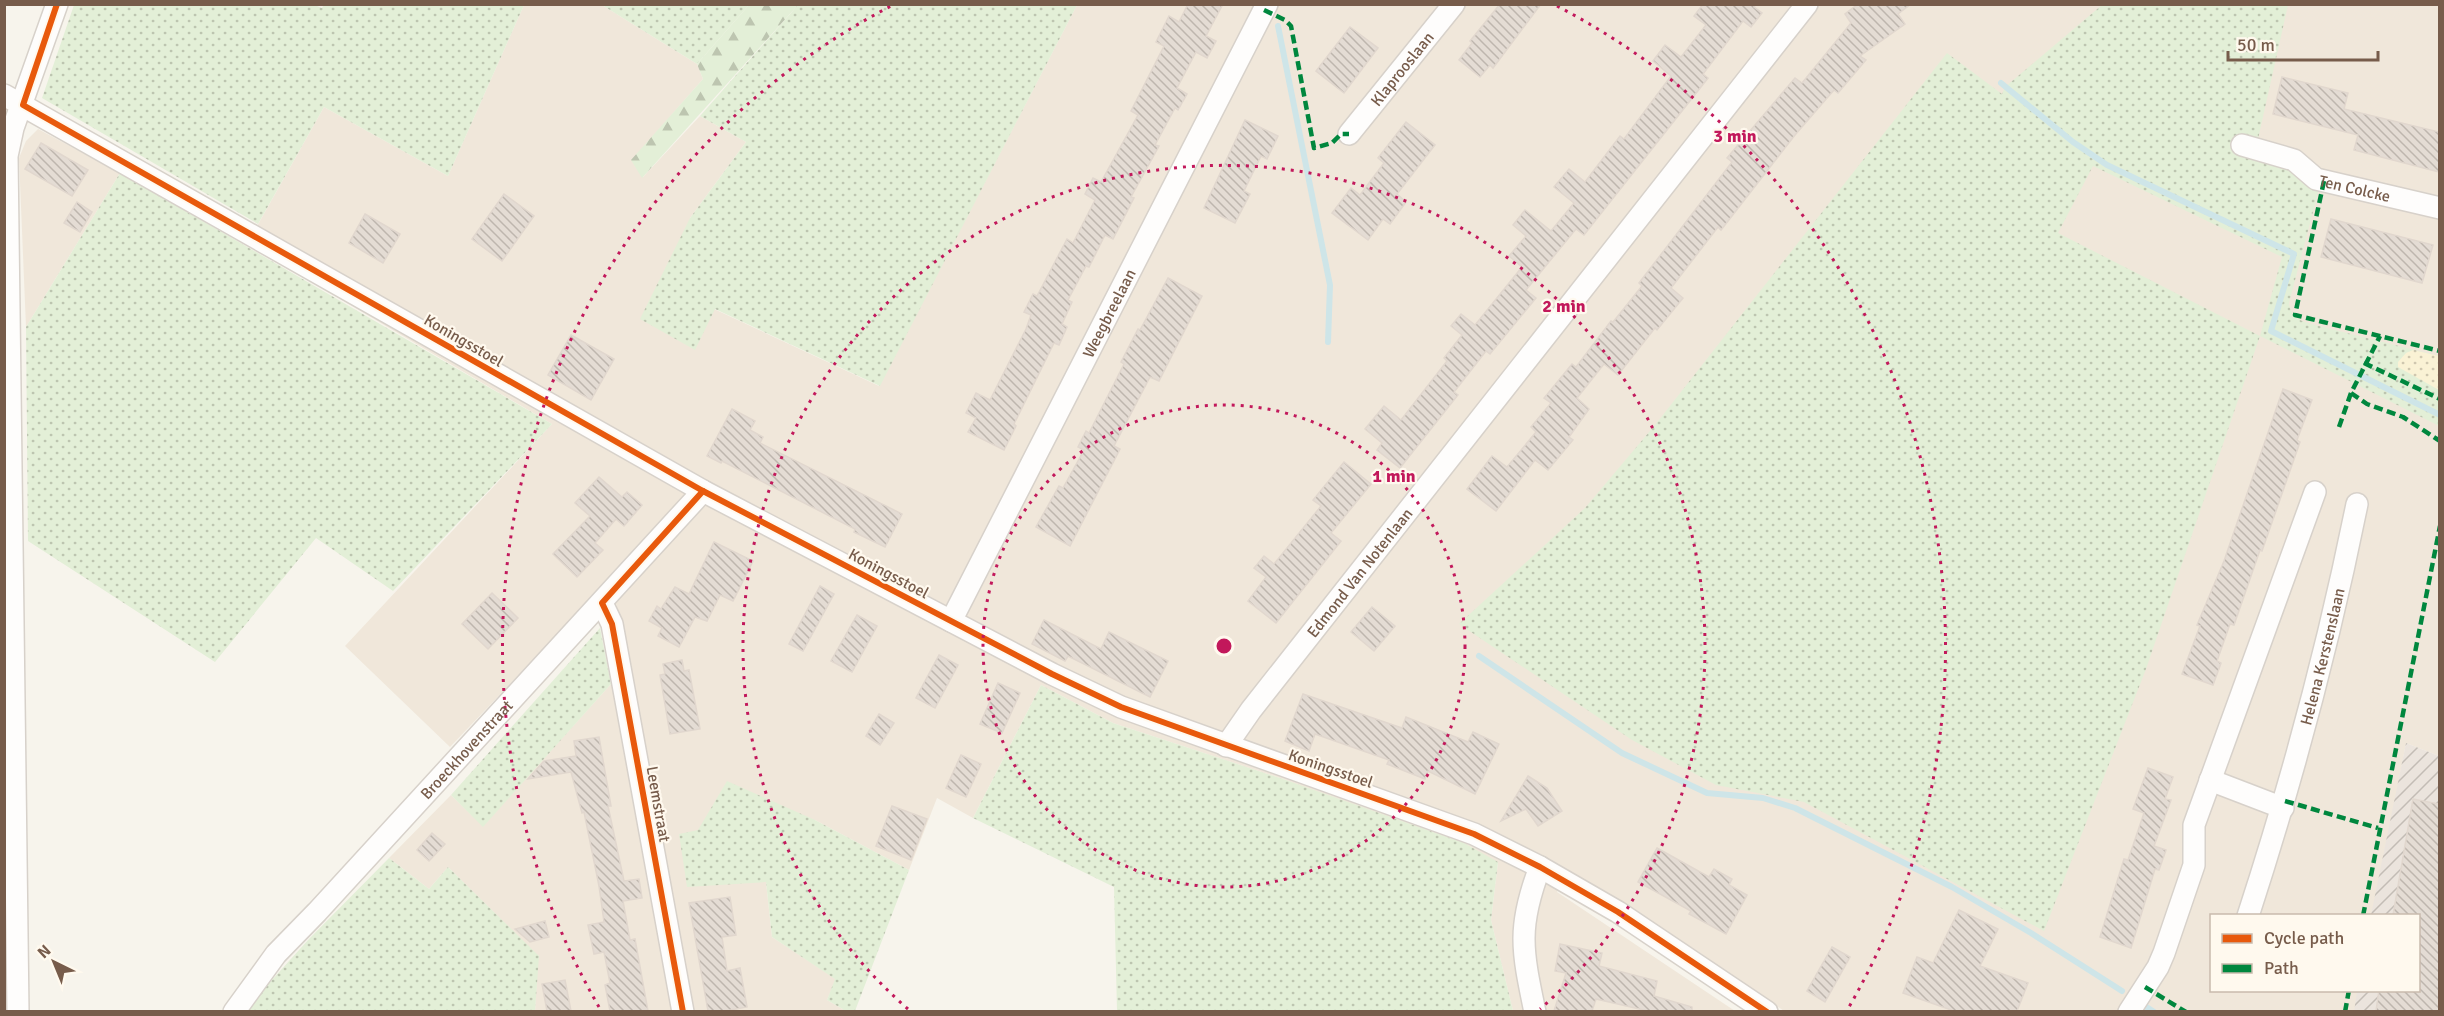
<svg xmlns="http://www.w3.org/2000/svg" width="2444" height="1016" font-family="Signika,sans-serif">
	<defs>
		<pattern id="industrial-furrows" width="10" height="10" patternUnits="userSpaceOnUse" patternTransform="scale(1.5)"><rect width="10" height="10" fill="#ebe4dd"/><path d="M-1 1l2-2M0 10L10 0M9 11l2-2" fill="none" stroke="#c3bcb5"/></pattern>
		<pattern id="grass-dots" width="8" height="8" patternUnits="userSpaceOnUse" patternTransform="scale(1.5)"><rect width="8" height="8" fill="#e3efd7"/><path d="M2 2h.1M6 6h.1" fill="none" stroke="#bdc5b0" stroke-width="1.8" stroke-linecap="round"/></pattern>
		<pattern id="forest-firs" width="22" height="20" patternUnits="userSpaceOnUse" patternTransform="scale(1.5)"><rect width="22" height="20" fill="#e3efd7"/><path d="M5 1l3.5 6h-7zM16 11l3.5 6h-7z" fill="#bdc5b0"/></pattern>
		<pattern id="sand-dots" width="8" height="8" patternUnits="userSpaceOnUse" patternTransform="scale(1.5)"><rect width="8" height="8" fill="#faf2d5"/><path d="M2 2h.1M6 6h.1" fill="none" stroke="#cfc7af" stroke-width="1.8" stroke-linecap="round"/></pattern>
		<pattern id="building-back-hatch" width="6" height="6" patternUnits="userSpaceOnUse" patternTransform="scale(1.5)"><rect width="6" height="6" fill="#e4dcd4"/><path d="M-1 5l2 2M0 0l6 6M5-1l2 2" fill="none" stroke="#beb6ae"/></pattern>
	</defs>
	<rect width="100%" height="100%" fill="#f7f4ec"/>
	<g fill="#f0e7da">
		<polygon points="524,5 602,5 697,64 703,79 632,160 643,177 700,116 746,142 690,218 714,309 879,386 1077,5 2439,5 2439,756 2406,743 2373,915 2212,916 2212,990 2359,991 2355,1011 1784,1011 1696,950 1565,871 1557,892 1735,1011 1513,1011 1491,920 1498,862 1283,779 1113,723 1041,685 973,818 937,798 909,870 815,820 766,882 772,937 836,979 827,1000 846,1011 535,1011 538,956 448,867 429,889 389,858 451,795 483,826 611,684 632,668 610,579 450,747 345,646 552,424 247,244 324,107 448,176"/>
		<polygon points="38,129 120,173 26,327 19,158 26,141"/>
	</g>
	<polygon fill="url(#industrial-furrows)" points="2406,743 2439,756 2439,1011 2354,1012 2357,991 2418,990 2418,916 2371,915"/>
	<g fill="url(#grass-dots)" fill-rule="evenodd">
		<polygon points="312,4 322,8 324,4 524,5 448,176 324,107 258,224 42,98 74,5"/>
		<polygon points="602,5 749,5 697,64"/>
		<polygon points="798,5 1077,5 880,386 715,309 695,350 640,319 690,218 746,142 700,116"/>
		<path d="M2102,5H2288L2258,139L2286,166L2319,189L2289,303C2291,319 2301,321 2315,325L2439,356V426L2260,336L2146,669L2044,931L1804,802L1716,785L1632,740L1459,624L1585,508L1655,425L1947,53L2002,94L2005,87ZM2093,166L2282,257L2260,336L2058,233Z"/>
		<polygon points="120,173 552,424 393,591 316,538 215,662 28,541 26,327"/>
		<polygon points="600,628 611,684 483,827 451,795"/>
		<polygon points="1041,685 1113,723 1283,779 1464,843 1498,862 1491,920 1513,1011 1117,1011 1114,887 973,818"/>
		<polygon points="727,781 815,820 909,870 855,1011 846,1011 827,1000 835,979 772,937 766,882 687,887 679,834 698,830"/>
		<polygon points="389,858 429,889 448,867 539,956 535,1011 243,1012 309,939"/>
	</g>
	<polygon fill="url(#forest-firs)" points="749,5 798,5 642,178 631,160 703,79 697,64"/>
	<polygon fill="url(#sand-dots)" points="2413,350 2439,356 2439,390 2398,367 2398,362 2406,353"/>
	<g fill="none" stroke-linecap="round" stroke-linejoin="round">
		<g stroke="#cee5e8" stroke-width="6">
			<polyline points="1278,26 1330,285 1328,342"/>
			<polyline points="2001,83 2073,142 2107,165 2294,254 2271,331 2440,415"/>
			<polyline points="1479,656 1622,753 1707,793 1763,798 1795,808 1952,887 2031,933 2122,991"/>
			<polyline points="2145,1006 2154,1012"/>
		</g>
	</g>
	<g fill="url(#building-back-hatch)" stroke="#e1d7ce" stroke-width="1.5">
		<polygon points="1188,4 1223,4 1206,36 1216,41 1207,58 1196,52 1177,88 1187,94 1178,110 1175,108 1155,145 1159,146 1131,197 1134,198 1113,239 1105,235 1089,267 1086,266 1068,300 1072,302 1062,324 1067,327 1059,345 1054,343 1014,424 1016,426 1004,450 968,432 976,418 966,413 976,393 990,400 1026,329 1031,315 1024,312 1033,294 1037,296 1067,239 1073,243 1095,200 1085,194 1093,178 1101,182 1138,115 1131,111 1164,46 1156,42 1169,16 1179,22"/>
		<polygon points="1500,4 1541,4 1493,68 1490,65 1480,77 1459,60 1472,43 1470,41"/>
		<polygon points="1703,4 1756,4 1754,7 1762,13 1751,27 1743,21 1703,74 1708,78 1584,235 1576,229 1526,290 1536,298 1490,354 1486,351 1454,392 1458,395 1400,468 1377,450 1382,443 1365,429 1384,406 1401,420 1447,361 1444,358 1462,335 1451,326 1461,314 1475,325 1522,267 1509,256 1526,236 1513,225 1525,210 1551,231 1574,203 1554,187 1569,169 1585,182 1620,136 1624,139 1671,76 1653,61 1665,45 1681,57 1706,25 1694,16"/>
		<polygon points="1858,4 1911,4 1898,14 1905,24 1860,56 1866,60 1838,93 1834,90 1795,135 1721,230 1718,227 1671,288 1683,298 1657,330 1655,328 1618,375 1604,364 1577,398 1589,409 1569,437 1573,440 1548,470 1535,460 1496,511 1467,489 1492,456 1507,467 1536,432 1531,427 1551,403 1544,398 1572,364 1576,367 1611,321 1613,322 1642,286 1639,283 1732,162 1727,158 1795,78 1802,83 1851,23 1845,14"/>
		<polygon points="1350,27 1378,48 1344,93 1316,71"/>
		<polygon points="2282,77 2348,93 2344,109 2439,132 2439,172 2354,150 2358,135 2273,114"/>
		<polygon points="1245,120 1278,136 1267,159 1261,156 1244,191 1250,194 1235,223 1204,208"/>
		<polygon points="1406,122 1435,145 1397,194 1406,202 1390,224 1383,219 1368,240 1332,213 1351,188 1360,195 1384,163 1378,158"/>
		<polygon points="41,143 88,170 72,196 25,169"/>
		<polygon points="504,194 534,216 502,261 472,239"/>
		<polygon points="77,202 92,212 80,232 64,223"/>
		<polygon points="365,214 400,234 383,263 349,243"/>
		<polygon points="2331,219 2433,245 2422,283 2321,257"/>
		<polygon points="1168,278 1202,296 1159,381 1150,377 1114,446 1120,449 1070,546 1036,527 1059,486 1063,488 1084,450 1078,447 1086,431 1089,433 1124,364 1121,362 1138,329 1140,330"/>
		<polygon points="571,335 614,359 591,400 548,375"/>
		<polygon points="2283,389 2312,400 2297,440 2300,442 2262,551 2260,550 2234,625 2230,624 2217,661 2221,663 2213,685 2182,674 2200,626 2197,625 2224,561"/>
		<polygon points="732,409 755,421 750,430 763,437 760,443 902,514 885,547 854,532 855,529 722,461 721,463 707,456"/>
		<polygon points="1344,462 1371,484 1331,533 1341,541 1276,623 1248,601 1266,577 1254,568 1264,556 1274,564 1321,506 1313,500"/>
		<polygon points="599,477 622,497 627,492 642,505 624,526 616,519 595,543 603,550 577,577 553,554 590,516 575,503"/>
		<polygon points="714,542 753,561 733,601 720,595 707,621 695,617 679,647 658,636 662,628 649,621 657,606 661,609 675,587 689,594"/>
		<polygon points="820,586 834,594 803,651 789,644"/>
		<polygon points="492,593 518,618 488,649 462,624"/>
		<polygon points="1372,607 1395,626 1374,651 1351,632"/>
		<polygon points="857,615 877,626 852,672 831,661"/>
		<polygon points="1044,620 1101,649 1109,632 1168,661 1150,697 1068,656 1065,661 1032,644"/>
		<polygon points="939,655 958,665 935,708 916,698"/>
		<polygon points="682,660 684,671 689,670 700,729 670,734 660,675 665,674 663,664"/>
		<polygon points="998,683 1020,693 1002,733 980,724"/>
		<polygon points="1303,694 1402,728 1406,717 1468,742 1473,732 1499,744 1475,794 1428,771 1425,779 1387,764 1389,760 1315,734 1309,751 1285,741"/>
		<polygon points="879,714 894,723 880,745 866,736"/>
		<polygon points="599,737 611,806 608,806 624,881 639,879 642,898 623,901 630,940 635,939 648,1011 610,1011 605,985 610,983 604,952 594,954 588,925 604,922 599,886 584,812 582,813 571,772 528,779 544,761 576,756 574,741"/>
		<polygon points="961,755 981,764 966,797 946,788"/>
		<polygon points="2148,768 2173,777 2165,799 2171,800 2154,846 2166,850 2159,870 2155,869 2131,948 2100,937 2124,859 2128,860 2144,813 2133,809"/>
		<polygon points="1528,776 1547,788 1562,811 1538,826 1526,809 1501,821"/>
		<polygon points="2413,799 2439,804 2439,1011 2376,1011 2379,990 2418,990 2418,915 2393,915"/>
		<polygon points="892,806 927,819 911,860 876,846"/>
		<polygon points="432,833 445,844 429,861 417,850"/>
		<polygon points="1657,848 1709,877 1714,869 1732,879 1729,885 1747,895 1726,934 1689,914 1691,911 1638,882"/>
		<polygon points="730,897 736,935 722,937 727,971 740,968 747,1007 725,1011 708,1011 689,903"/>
		<polygon points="1959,910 1998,929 1980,966 2028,983 2017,1011 1954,1011 1903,993 1917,957 1933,963"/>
		<polygon points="545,921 549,937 530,942 515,929"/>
		<polygon points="1560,944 1602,953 1599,966 1657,981 1654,996 1692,1007 1692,1011 1648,1011 1596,999 1592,1011 1554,1011 1566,973 1555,971"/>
		<polygon points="1832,947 1850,957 1825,1002 1807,991"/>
		<polygon points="565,980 571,1011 547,1011 542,984"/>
	</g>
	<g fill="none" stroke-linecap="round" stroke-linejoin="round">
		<defs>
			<g id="minor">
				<polyline points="4,95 703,491 1052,674 1121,707 1474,834 1540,867 1618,912 1767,1012"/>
				<path id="s1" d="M1349,134L1454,4"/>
				<path id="s2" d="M2242,145L2294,160L2316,179L2440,208"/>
				<polyline points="602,603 612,624 683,1012"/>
				<path id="s3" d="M951,621L1267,4"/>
				<path id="s4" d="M1226,746L1251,710L1807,4"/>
				<polyline points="2210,780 2283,808"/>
				<path id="s5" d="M2248,916C2292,781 2329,643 2357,504"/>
				<polyline points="18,1012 7,156 13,128 57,4"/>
				<path id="s6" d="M234,1012L276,954L317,912L703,491"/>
				<path d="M1535,1012C1522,950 1517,927 1540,867"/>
				<polyline points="2129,1012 2158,967 2164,953 2194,865 2194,825 2315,492"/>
			</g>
		</defs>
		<use href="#minor" stroke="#d7d1ca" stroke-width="24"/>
		<use href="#minor" stroke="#fefdfc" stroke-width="21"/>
		<g stroke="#00873e" stroke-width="4.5" stroke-dasharray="9 4.5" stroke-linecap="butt">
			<polyline points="1264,10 1285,20 1291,26 1314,148 1332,143 1341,134 1349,134"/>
			<polyline points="2324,181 2295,315 2440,351"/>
			<polyline points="2364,363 2440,399"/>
			<polyline points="2351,393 2367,404 2403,417 2440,441"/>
			<polyline points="2339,427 2351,393 2380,336"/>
			<polyline points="2285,801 2378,828"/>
			<polyline points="2363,916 2440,526"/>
			<polyline points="2145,987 2186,1012"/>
			<polyline points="2345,1012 2349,990"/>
		</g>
		<defs>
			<g id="cycleway">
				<polyline points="57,4 23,105 703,491 1052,674 1121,707 1474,834 1540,867 1618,912 1767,1012"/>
				<polyline points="683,1012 612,624 602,603 703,491"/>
			</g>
		</defs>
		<use href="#cycleway" stroke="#fff9ee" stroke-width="10"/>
		<use href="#cycleway" stroke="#e8590c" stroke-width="6"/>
	</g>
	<g fill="none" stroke="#c2185b" stroke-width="3" stroke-dasharray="3 6">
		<circle cx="1224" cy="646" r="241"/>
		<path d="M908 1009A481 481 0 1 1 1540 1009"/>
		<path d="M599 1007A722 722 0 0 1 891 6M1557 6A722 722 0 0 1 1849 1007"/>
	</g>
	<g text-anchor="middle" stroke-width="4.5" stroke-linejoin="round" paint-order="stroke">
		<g font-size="16" fill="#775c4b" stroke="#fff9ee">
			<text dy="6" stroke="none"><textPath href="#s1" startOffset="84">Klaprooslaan</textPath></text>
			<text dy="6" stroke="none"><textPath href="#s2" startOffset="123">Ten Colcke</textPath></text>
			<text dy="6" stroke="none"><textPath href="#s3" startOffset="346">Weegbreelaan</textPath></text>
			<text transform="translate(464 340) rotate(30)" y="6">Koningsstoel</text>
			<text dy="6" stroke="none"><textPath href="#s4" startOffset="219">Edmond Van Notenlaan</textPath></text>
			<text transform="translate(889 573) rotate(28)" y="6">Koningsstoel</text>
			<text dy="6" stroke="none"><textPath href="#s5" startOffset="270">Helena Kerstenslaan</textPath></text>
			<text dy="6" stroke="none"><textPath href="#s6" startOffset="351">Broeckhovenstraat</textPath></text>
			<text transform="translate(1331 768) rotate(19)" y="6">Koningsstoel</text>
			<text transform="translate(659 804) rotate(80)" y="6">Leemstraat</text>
		</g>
	</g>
	<circle cx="1224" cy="646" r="9" fill="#c2185b" stroke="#fff9ee" stroke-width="3"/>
	<g font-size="18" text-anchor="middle" font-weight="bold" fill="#c2185b" stroke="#fff9ee" stroke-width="4.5" stroke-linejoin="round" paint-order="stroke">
		<text x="1735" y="142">3 min</text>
		<text x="1564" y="312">2 min</text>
		<text x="1394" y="482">1 min</text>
	</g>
	<rect width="2444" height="1016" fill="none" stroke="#775c4b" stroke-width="12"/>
	<rect x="2210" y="914" width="210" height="78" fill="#fff9ee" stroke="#c9baad" stroke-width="1.5"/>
	<rect x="2222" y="934" width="30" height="9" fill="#e8590c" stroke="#c9baad" stroke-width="1.5"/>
	<text x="2264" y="944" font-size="18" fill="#775c4b">Cycle path</text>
	<rect x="2222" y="964" width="30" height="9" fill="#00873e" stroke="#c9baad" stroke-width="1.5"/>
	<text x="2264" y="974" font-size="18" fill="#775c4b">Path</text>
	<g transform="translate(54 962) rotate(317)" stroke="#fff9ee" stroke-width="4.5" paint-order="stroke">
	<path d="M0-4.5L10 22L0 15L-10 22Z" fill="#775c4b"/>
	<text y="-9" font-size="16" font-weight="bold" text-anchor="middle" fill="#775c4b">N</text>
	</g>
	<path d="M2228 51v9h150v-9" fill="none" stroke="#775c4b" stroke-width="3"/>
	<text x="2237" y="51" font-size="18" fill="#775c4b" stroke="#fff9ee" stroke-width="4.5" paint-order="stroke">50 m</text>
</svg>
